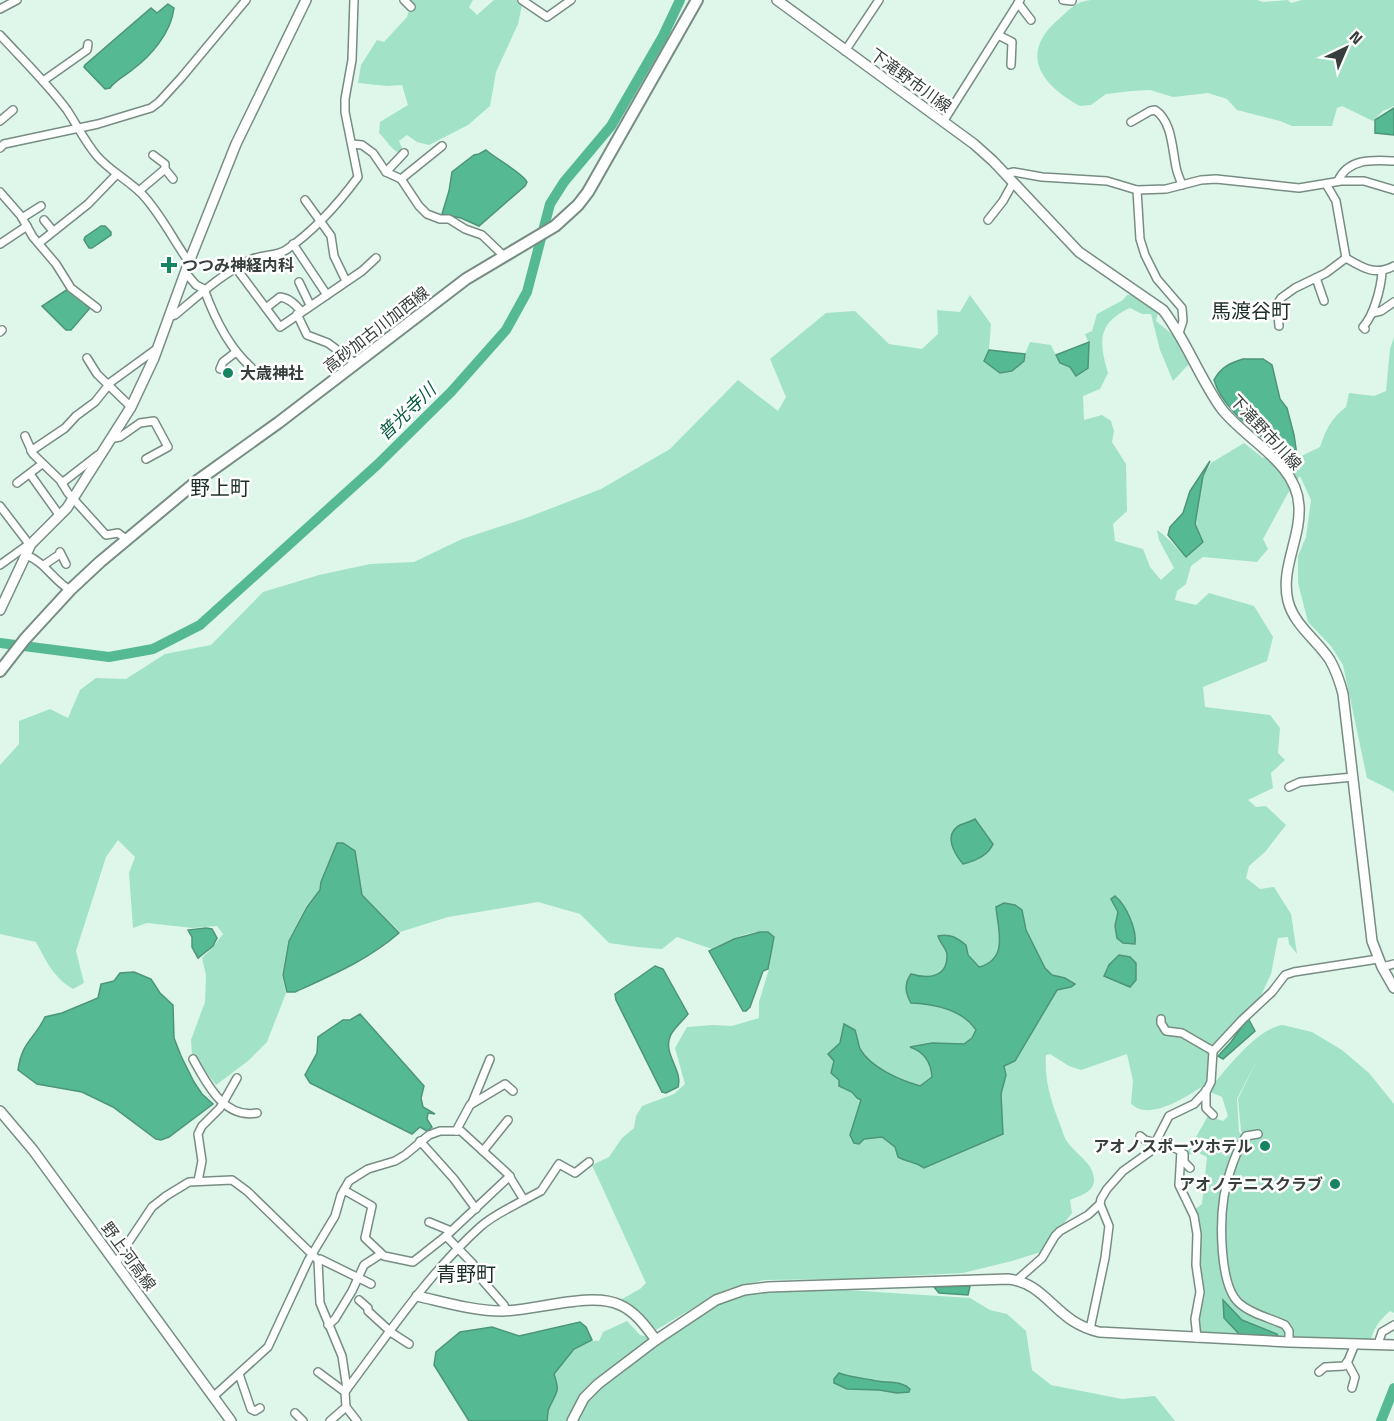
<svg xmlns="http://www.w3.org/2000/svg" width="1394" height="1421" font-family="'Titillium Web','Noto Sans JP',sans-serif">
	<rect width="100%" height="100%" fill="#dff6eb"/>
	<g fill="#a2e3c7">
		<path d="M407,0H473L469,7L477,15L494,0H523L518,24L496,72L490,106L468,125L429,145L417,142L407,135L399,141L403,150L402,154C392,152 387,140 379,133L380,122L408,105L402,85L387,86L358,83L361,65L377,40L384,42L407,17L410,6Z"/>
		<path d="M1091,0H1257L1263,2L1288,0L1291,3L1302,0H1394V106L1383,111L1373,121L1342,106L1337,108L1332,126H1292L1280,121L1237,110L1227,99L1208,93L1173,97L1150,90L1132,91L1106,94L1091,105L1080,106C1040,84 1018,53 1060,18C1070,9 1077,1 1091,0Z"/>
		<path d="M1137,294L1158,313L1156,321L1172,334L1190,363L1173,381L1160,350L1151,314H1142L1130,308C1097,323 1099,342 1108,373L1100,389L1083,396L1084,420L1102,415L1111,421L1114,431L1112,442L1126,464L1127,511L1113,524L1115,541L1143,549L1150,567L1161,580L1174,568L1159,540L1157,530C1165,535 1179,550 1186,557L1204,542L1195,524L1203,476L1211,463L1244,443L1263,458L1282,455L1287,463L1320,447C1325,431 1332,417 1346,407L1349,393L1374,396L1386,391L1390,349L1394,337V794L1393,791L1367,778L1343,665L1331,646L1308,622L1298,583V556L1306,537L1311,500L1300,476L1288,493L1263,539L1268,549L1257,562L1203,557L1191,566L1186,584L1177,591L1175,600L1196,605L1209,593L1254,606L1273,637L1267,661L1203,687L1205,707L1270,715L1280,728L1278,753L1285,760L1271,773L1273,788L1248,800L1256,807L1266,806L1286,825L1265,852L1249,866L1246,878L1260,889L1274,887L1291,914L1297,954L1289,944L1288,937L1278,938L1271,974L1256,1006L1215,1047L1201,1044L1211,1055L1207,1083C1193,1093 1164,1112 1145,1110C1140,1110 1135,1107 1131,1104L1133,1081L1127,1054L1081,1070L1069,1066L1050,1054L1046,1055C1044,1081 1052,1104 1061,1127C1063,1133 1065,1140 1069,1144C1078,1156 1095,1164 1094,1182C1092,1193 1079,1196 1070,1200L1072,1213L1041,1252L1012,1261L963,1273L844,1279L764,1280L728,1289L713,1296L656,1330L640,1312L622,1299L640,1289L646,1283L592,1165L609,1157L622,1138L634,1128L636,1116L642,1106L674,1094L685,1084L675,1048L687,1027L713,1025L732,1026L759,1018V1002L769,969L774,937C758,924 728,941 712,949L677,937L662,949L637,947L609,943L580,914L538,902L448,917L400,932L362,895L355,851L343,843H337L321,882L320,890L306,906L288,941L282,975L286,993L267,1042L248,1061L216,1085L192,1054L191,1040L205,1002L206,975L202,958L213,947L223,934L217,926L193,928L147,923L133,928L129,873L135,857L118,840L106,857L76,951L84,983L73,989C54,978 46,961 36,942L0,934V765L19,744V721L50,709L68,718L80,690L96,678L126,679L165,654L211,645L263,592L319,575L370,564L414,562L462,539L526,518L601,489L670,449L738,380L778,411L786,397L770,359L826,313L855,311L889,344L922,349L938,334L937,310L960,312L970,295L991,324L989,350L984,361L999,373L1012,372L1025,361V354L1030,342L1051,345L1060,364L1070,367L1076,376L1088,368L1089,344L1085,334L1092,331L1097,314L1123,300L1127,295Z"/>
		<path d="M1283,1025L1312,1032L1342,1050L1369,1073L1394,1104V1313L1390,1311C1380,1320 1374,1327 1371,1340L1292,1337L1289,1325C1276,1317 1255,1312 1244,1303C1220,1284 1222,1221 1228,1193C1231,1175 1238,1158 1245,1140L1249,1141L1246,1139L1241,1131L1238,1099L1258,1058L1237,1099L1239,1132L1242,1135L1231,1161L1220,1248L1221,1273L1231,1298L1241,1307L1282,1327L1286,1336L1284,1338L1277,1337V1334L1242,1320L1224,1301V1318L1240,1335L1200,1334L1196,1318L1201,1287L1193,1211L1202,1204L1207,1157L1197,1152L1185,1156L1208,1116L1223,1121L1228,1116L1222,1097L1210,1092L1212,1086C1228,1067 1258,1028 1283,1025Z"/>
		<path d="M846,1290L970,1298L990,1310L1007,1314L1026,1331L1032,1370L1051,1385L1122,1399L1155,1396L1175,1421H547C548,1416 547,1411 549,1406C557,1391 560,1392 554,1374C565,1358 578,1339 599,1341L603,1332L627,1321L640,1335L663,1340C685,1327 711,1305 735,1297C767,1286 812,1291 846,1290Z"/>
	</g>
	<g fill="#55ba94" stroke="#4c9579" stroke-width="1.5">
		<path d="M168,4L174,8C171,33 151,56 132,70C125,76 116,80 110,88L105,89L84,67L85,65L151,8L157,13Z"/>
		<polygon points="1394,108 1394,135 1375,133 1375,120"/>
		<path d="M486,150C496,159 523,173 527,182L525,186L479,226L461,218L442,214L449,191L452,172L474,155L479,154Z"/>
		<polygon points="101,226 105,226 111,232 111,235 92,248 89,248 84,240 85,237"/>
		<polygon points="68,289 90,306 90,308 71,330 66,330 42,306"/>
		<polygon points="1089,342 1088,368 1076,376 1070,367 1060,363 1056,355"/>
		<polygon points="989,350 1025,354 1024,361 1012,371 1000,373 984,361"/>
		<path d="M1243,359H1263L1272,365L1280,399L1287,408L1294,435L1297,455L1294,459L1287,462L1283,455C1259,433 1223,411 1214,380C1221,367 1230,363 1243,359Z"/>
		<polygon points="1210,461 1203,476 1195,524 1203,542 1186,557 1168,535 1170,527 1183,513 1190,491"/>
		<path d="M975,819L993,844C988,856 975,861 963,864C954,853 943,835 960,825C965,823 970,822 975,819Z"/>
		<path d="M337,843H343L355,851L362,895L399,933C368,960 332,975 295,992H287L283,975L289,941L307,907L320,890L321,882Z"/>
		<path d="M1115,896C1126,905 1137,929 1135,944L1123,943L1117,938L1115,926L1118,912L1111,899Z"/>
		<path d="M1004,903L1015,905L1022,910L1026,930L1045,968L1052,975L1065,978L1075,984L1071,987L1057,990L1015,1061L1004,1066L1006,1075L1001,1094L1003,1134L924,1168C913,1160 908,1163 898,1157L895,1147L882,1137L864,1139L859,1144L854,1143L850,1135L861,1100L857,1098L852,1092L839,1086V1080L831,1073L834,1061L828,1054L840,1043L844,1024L855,1030C857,1036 858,1043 860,1049C871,1068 900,1080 920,1086L932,1077C931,1062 925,1052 910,1047L932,1043L964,1044L972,1038L976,1030C962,1009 935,1004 911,1003C905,992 904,984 911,974C928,979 948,978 947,954C946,948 940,943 938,936C950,933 957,938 966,945L968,955L979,967C1009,959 998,930 996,907Z"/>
		<polygon points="206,928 212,929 217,938 213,946 198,958 192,947 192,937 188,930"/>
		<polygon points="760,932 768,932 774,937 768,969 763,971 750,1007 746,1011 743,1011 709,951 734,939"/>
		<polygon points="1119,955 1130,957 1136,963 1136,980 1130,987 1104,976 1109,965"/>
		<path d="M655,966L663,969L688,1014C683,1021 672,1029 670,1037C663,1054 683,1070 678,1087L666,1093L662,1092L616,1000L615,994Z"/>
		<path d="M134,972L151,979L160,993L173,1005L174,1038L181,1056L194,1082L202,1094L213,1104L169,1137L161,1140L156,1139L113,1107L82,1092L37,1084L18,1070C22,1041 34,1040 45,1017L62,1013L98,998L101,984L114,981L120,973Z"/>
		<polygon points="360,1014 424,1086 421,1098 423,1107 435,1114 428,1113 427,1119 432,1127 427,1131 420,1127 412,1134 310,1083 305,1075 317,1053 318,1037 343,1020 350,1020"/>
		<polygon points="1248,1018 1255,1031 1223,1059 1218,1056 1231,1042"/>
		<polygon points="970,1286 968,1295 939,1293 934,1287"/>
		<polygon points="1223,1300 1242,1320 1277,1334 1278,1336 1240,1335 1224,1318"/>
		<path d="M580,1322L586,1327L592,1340L574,1349L554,1374C560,1392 557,1391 550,1406C547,1411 548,1416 547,1421H469L434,1365L436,1352L460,1332L492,1327L519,1336Z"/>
		<path d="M839,1373C850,1377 861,1378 872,1380C886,1384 899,1379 910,1389L909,1392L897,1393L879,1390L847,1389L834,1383V1379Z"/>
	</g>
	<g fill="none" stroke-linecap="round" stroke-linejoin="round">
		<g stroke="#55ba94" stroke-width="10">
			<polyline points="0,643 109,657 153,649 200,625 377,465 451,392 506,330 527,292 550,204 564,182 611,126 663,36 680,0"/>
			<polyline points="1381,1421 1394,1388"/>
		</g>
		<defs>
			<g id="street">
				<polyline points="404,0 411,7"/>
				<polyline points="522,0 547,17 571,0"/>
				<polyline points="1063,0 1072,1"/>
				<polyline points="1018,3 1031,20"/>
				<polyline points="0,9 17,0"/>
				<path d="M0,35C23,60 47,83 67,110C77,125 85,142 97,156C110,171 128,180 142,194C161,214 173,240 189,262"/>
				<polyline points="998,35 1012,42 1011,65"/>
				<polyline points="845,51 879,0"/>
				<polyline points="43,81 87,50 88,44"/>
				<polyline points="0,121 13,110"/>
				<polyline points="943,122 1020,0"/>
				<path d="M1131,122L1150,111L1155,110C1172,121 1172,148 1176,167C1177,173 1180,179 1182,185"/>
				<polyline points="352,144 362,145 373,153 386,172 401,179 419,206 427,214 440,219 449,219 465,229 482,235 503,255"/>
				<polyline points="0,148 4,144 98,124 151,108 159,102 181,78 246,0"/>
				<polyline points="153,155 165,164 165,169 173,179"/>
				<polyline points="386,172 404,153"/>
				<polyline points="1005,174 1014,172 1042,177 1107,181 1137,190 1166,189 1201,180 1216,179 1299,188 1341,181 1364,181 1394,190"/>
				<polyline points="401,179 442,146"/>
				<path d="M1338,181C1348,158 1373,160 1394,161"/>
				<path d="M1326,184L1336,201L1346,258C1363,268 1375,276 1394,266"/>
				<polyline points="1137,190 1140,239 1145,255 1157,279 1182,308 1183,321 1179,333"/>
				<polyline points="139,191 165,169"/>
				<polyline points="0,192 21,216 33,237 56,264 71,288 97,308"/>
				<polyline points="305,200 331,236 334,256 346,281"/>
				<polyline points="22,218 41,206"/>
				<polyline points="44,220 53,231"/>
				<polyline points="988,220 1003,201 1013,183"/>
				<polyline points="39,243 88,204 116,175"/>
				<polyline points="0,244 27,226"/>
				<polyline points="293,244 327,295"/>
				<polyline points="236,268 280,327 362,271 376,258"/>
				<path d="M185,272L196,285L204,289C214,317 229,348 251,367"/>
				<polyline points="1316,278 1324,301"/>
				<polyline points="299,282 310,305"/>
				<path d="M266,308L280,297C289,298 295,304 301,311"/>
				<polyline points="1372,313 1381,311 1394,302"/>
				<polyline points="297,314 307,335 328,343 356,364"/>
				<path d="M169,317L175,315C199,295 222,274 250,260C262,254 275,257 286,250C314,231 338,204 358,177L345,112V99L352,60L354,0"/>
				<polyline points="1279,326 1277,305 1281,298 1295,288 1326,273 1346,258"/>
				<path d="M1365,329L1363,327C1374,315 1381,288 1382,272"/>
				<polyline points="0,332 2,330"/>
				<polyline points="87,358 97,374 131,407"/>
				<polyline points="220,369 223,362 236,352"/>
				<polyline points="25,436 33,454 60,480 68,493 106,535 118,533 126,539"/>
				<polyline points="114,438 120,437 140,423 154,421 168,447 146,459"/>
				<polyline points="31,451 65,428 76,416 95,402 111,382 155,350 157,350"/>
				<polyline points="30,474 60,516"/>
				<polyline points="17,483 42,464"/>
				<polyline points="62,483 98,455"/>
				<polyline points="0,506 29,544"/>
				<polyline points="60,552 66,564"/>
				<path d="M26,555C45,562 53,580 70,590"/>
				<polyline points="0,565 29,544 31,544"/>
				<polyline points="44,565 60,554"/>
				<polyline points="1289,787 1300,782 1353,777"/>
				<polyline points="1382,967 1394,964"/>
				<polyline points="1161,1019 1161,1023 1166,1031 1182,1033 1213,1051"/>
				<path d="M193,1059C207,1084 224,1119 257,1113"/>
				<polyline points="1206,1090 1206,1108 1213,1115"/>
				<polyline points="472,1103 490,1059"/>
				<polyline points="456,1131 470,1105 505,1084 513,1091"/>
				<path d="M1258,1134L1246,1136C1235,1153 1228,1176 1224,1196C1220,1221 1219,1285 1239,1303C1251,1314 1270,1318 1285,1325L1289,1331V1342"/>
				<polyline points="1140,1136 1145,1140 1156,1143"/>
				<polyline points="420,1141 454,1179 476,1209"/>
				<polyline points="1154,1146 1170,1146 1181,1151 1179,1185 1194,1216 1197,1234 1196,1265 1200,1292 1195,1319 1197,1338"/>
				<polyline points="483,1151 508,1120"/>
				<polyline points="1184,1154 1184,1162 1190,1168"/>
				<polyline points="198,1181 202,1161 198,1134 202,1126 220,1108 237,1078"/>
				<polyline points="344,1190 372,1206 365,1238 384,1256 413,1262 446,1236 510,1176"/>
				<polyline points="524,1200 541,1191 559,1164 575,1173 589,1162"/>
				<polyline points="429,1222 451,1231"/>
				<polyline points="446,1236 473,1264 483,1281 504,1305 506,1311"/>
				<polyline points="318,1260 320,1259 371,1284"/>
				<polyline points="116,1264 124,1249 152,1207 166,1196 189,1182 232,1180 247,1191 318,1260 320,1303 342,1356 347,1389"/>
				<polyline points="1017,1280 1042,1258 1055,1236 1060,1231 1088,1215 1100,1204"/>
				<polyline points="359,1300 368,1308 368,1311 392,1333 409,1344"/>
				<polyline points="328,1325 335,1319 352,1291 364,1265 381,1254"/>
				<polyline points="1090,1329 1105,1258 1109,1226 1100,1204 1101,1199 1107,1189 1123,1171 1151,1151 1169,1116 1194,1104 1207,1090 1211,1082 1213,1051 1216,1048 1242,1020 1272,992 1285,975 1294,972 1378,959"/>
				<polyline points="1378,1344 1382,1332 1394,1325"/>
				<polyline points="1347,1362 1355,1377 1352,1388"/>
				<polyline points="318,1372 345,1392"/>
				<polyline points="1319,1372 1325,1367 1344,1366 1348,1361 1355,1344"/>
				<polyline points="239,1374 251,1409 255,1411 260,1408"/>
				<path d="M214,1396L268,1347L308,1261L335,1216L341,1195L349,1181L368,1169L395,1161L405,1155L429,1135L440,1131H461L508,1174L524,1200C509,1208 492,1216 480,1227C428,1274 389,1333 347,1389L345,1392L346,1407L330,1421"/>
				<polyline points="346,1407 357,1421"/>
				<polyline points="295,1413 303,1421"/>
			</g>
			<g id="secondary">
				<path d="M777,0L974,144L993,161L1079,252L1163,310C1186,340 1199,377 1221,408C1245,440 1297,462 1299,506C1301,538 1280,569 1288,601C1294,625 1317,640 1330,660C1336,671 1340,682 1343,694L1372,941L1382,967L1394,988"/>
				<polyline points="0,610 31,544 67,508 131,407 154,358 189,262 236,144 306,0"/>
				<polyline points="0,1111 33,1150 231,1421"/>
				<path d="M417,1296C444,1302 474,1311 502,1311C535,1311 591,1291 620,1305C636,1312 646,1327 656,1340"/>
				<path d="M572,1421L584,1398L598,1384L656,1340L716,1300L744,1290L768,1287L1008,1279C1038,1282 1050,1306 1073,1321C1081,1326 1091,1330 1099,1332L1289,1342L1394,1345"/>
			</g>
			<polyline id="primary" points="0,671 25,639 70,590 100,562 197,481 278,423 466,279 555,226 578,205 588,192 697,0"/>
		</defs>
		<use href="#street" stroke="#778d83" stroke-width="10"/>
		<use href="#secondary" stroke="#778d83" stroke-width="12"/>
		<use href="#primary" stroke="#778d83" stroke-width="14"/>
		<use href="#street" stroke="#fff" stroke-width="7"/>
		<use href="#secondary" stroke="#fff" stroke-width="9"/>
		<use href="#primary" stroke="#fff" stroke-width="10"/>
	</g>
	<g fill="#148461" stroke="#fff" stroke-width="2">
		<path d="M166 256h6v6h6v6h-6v6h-6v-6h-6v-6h6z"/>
		<circle cx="228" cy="373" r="6"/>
		<circle cx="1265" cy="1146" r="6"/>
		<circle cx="1335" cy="1184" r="6"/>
	</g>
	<g text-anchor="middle" stroke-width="5" stroke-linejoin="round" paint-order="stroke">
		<g font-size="16" fill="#363f3b" stroke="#fff">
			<text transform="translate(911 80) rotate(36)" y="6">下滝野市川線</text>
			<text transform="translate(376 329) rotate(-38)" y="6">高砂加古川加西線</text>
			<text transform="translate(1266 432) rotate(47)" y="6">下滝野市川線</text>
			<text transform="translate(129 1256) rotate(54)" y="6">野上河高線</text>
		</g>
		<g font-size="16" font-weight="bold" fill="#363f3b" stroke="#fff" text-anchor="start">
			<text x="182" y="271">つつみ神経内科</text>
			<text x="240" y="379">大歳神社</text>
			<text x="1253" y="1152" text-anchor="end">アオノスポーツホテル</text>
			<text x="1323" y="1190" text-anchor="end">アオノテニスクラブ</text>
		</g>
		<g font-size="18" font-style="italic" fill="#085c43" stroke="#fff">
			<text transform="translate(407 412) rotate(-44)" y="6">普光寺川</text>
		</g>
		<g font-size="20" fill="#1c2f27" stroke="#fff">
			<text x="1251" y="318">馬渡谷町</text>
			<text x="220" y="495">野上町</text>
			<text x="466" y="1281">青野町</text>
		</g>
	</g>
	<g transform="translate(1346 48) rotate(44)" stroke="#ffffff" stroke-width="4.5" paint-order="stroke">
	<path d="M0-4.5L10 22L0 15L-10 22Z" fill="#363f3b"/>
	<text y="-9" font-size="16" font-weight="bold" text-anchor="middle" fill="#363f3b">N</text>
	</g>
</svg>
